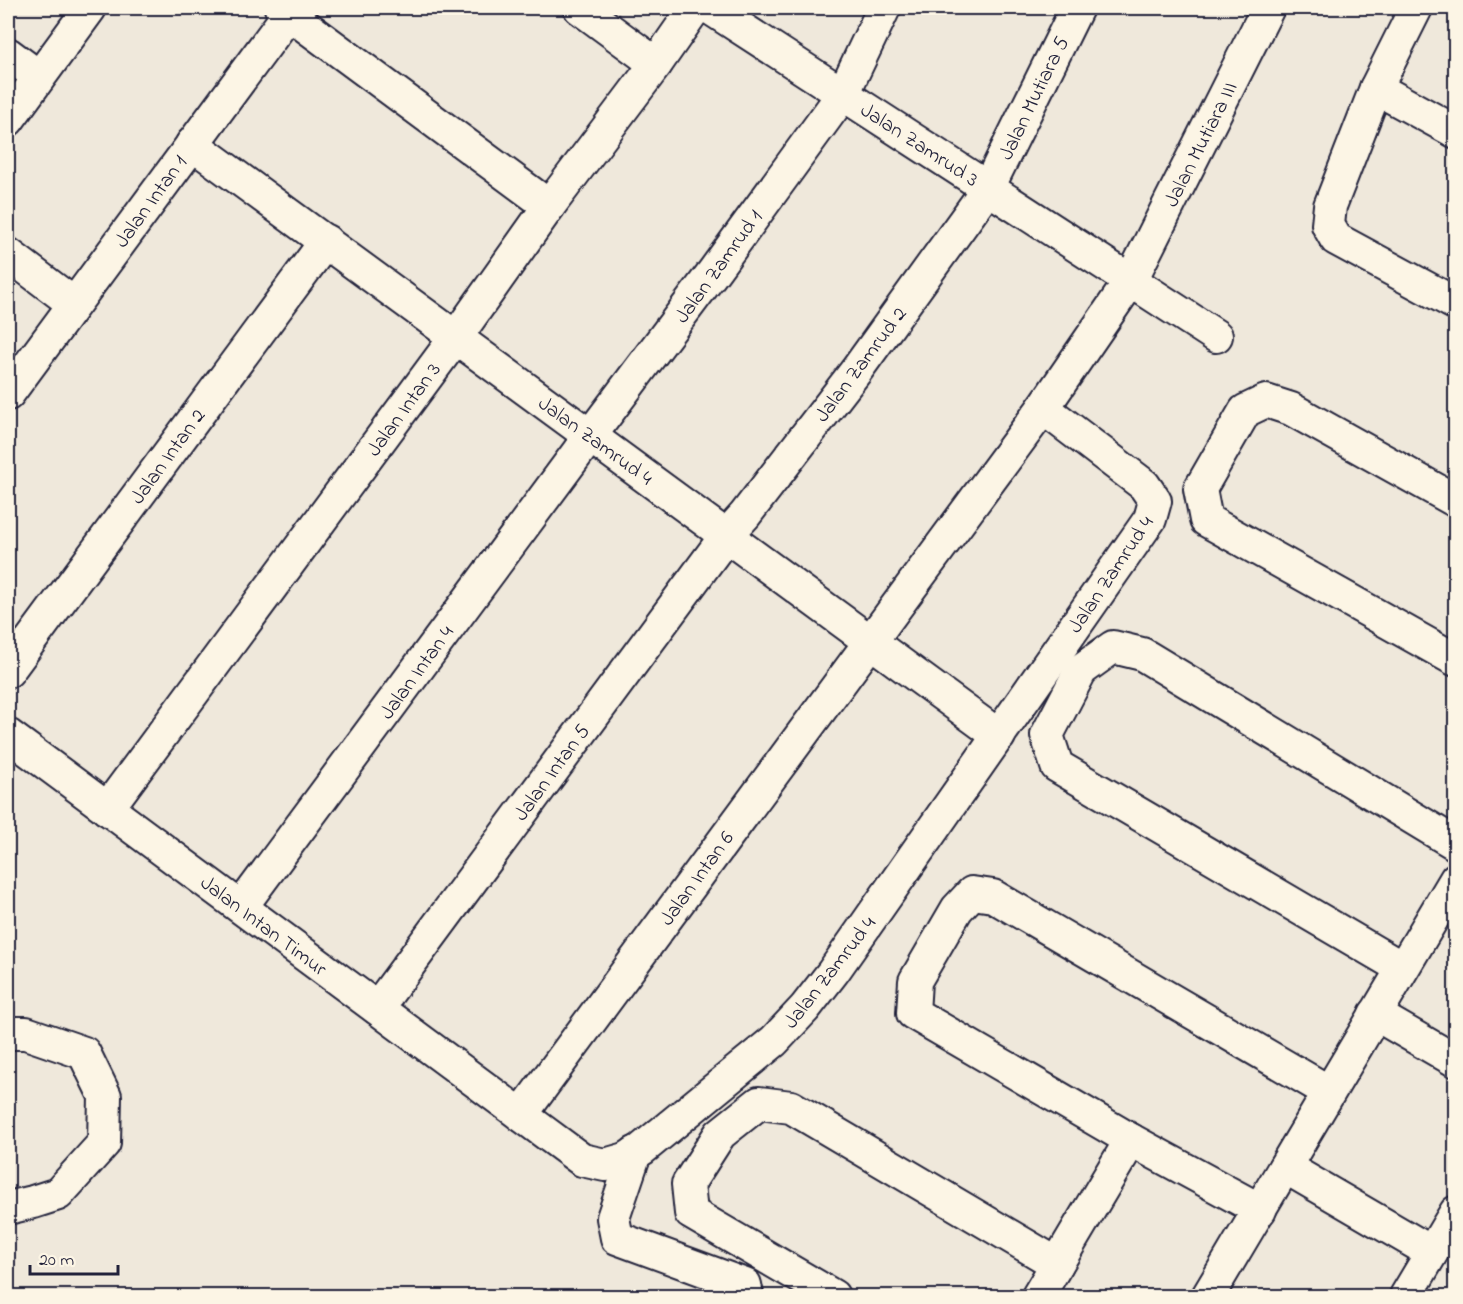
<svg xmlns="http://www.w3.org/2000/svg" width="1463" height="1304" font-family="'Indie Flower',sans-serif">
	<rect width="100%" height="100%" fill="#efe8db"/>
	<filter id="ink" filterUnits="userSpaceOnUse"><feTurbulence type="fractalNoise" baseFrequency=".0167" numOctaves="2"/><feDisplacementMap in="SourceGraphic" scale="12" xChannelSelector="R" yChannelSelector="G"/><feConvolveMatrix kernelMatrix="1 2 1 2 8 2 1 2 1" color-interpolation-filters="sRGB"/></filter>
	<g filter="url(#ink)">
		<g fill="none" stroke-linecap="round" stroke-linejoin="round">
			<defs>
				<g id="street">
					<polyline points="281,8 549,206"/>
					<polyline points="580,8 656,64"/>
					<polyline points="710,8 1216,336"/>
					<polyline points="1416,8 1376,88 1330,206 1328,225 1336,239 1456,304"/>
					<polyline points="8,54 39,77"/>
					<polyline points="1376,88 1456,132"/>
					<polyline points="8,120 90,8"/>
					<polyline points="192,144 999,736"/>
					<polyline points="8,254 74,304"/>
					<polyline points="8,394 293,8"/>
					<polyline points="1456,501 1291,409 1266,401 1245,411 1200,489 1206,520 1456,660"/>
					<polyline points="8,671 326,241"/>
					<polyline points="8,735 582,1160 605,1165 626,1159 642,1149 774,1041 805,1008 833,972 1150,519 1155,501 1144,485 1043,408"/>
					<polyline points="107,809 456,337 549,206 656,64 695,8"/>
					<polyline points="241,907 590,436 714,271 843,94 884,8"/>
					<polyline points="1402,968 1057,766 1047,735 1081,670 1113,647 1142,654 1456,844"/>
					<polyline points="377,1008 726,536 745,515 856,371 988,188 1077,8"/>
					<polyline points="1375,1014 1456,1061"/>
					<polyline points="8,1033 26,1033 84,1053 105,1096 104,1143 58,1194 33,1202 8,1208"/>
					<polyline points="521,1115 1043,408 1131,280 1268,8"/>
					<polyline points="635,1153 613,1218 617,1238 745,1285 747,1295 746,1296"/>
					<polyline points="1285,1167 1431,1252"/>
					<polyline points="1260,1210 1131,1140 913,1013 915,981 957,909 972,893 993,896 1329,1092"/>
					<polyline points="833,1296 691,1213 688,1184 720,1134 759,1103 791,1107 1057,1264"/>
					<polyline points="1038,1296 1131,1140"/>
					<polyline points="1208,1296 1456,879"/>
					<polyline points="1406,1296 1456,1212"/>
				</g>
			</defs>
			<use href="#street" stroke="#22223b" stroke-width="36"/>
			<use href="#street" stroke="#fcf5e5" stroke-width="32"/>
		</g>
	</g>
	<g text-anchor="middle" stroke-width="6" stroke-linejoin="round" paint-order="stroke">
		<g font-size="21" fill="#22223b" stroke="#fcf5e5">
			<text transform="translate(1033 98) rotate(-64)" y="7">Jalan Mutiara 5</text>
			<text transform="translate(920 144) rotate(33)" y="7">Jalan Zamrud 3</text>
			<text transform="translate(1200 144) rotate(-63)" y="7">Jalan Mutiara III</text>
			<text transform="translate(150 201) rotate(-54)" y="7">Jalan Intan 1</text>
			<text transform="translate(718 266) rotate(-54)" y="7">Jalan Zamrud 1</text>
			<text transform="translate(860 364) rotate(-53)" y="7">Jalan Zamrud 2</text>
			<text transform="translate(403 409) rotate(-54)" y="7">Jalan Intan 3</text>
			<text transform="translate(596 440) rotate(36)" y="7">Jalan Zamrud 4</text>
			<text transform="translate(167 456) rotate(-54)" y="7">Jalan Intan 2</text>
			<text transform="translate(1110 574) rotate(-56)" y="7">Jalan Zamrud 4</text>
			<text transform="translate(416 672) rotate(-54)" y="7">Jalan Intan 4</text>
			<text transform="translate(551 772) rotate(-54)" y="7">Jalan Intan 5</text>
			<text transform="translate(696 878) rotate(-54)" y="7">Jalan Intan 6</text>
			<text transform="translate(264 925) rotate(37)" y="7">Jalan Intan Timur</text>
			<text transform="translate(829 972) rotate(-52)" y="7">Jalan Zamrud 4</text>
		</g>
	</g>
	<rect width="1463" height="1304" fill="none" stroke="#fcf5e5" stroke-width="30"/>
	<rect x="15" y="15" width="1433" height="1274" fill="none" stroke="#22223b" stroke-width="2" filter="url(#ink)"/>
	<path d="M30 1265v9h88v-9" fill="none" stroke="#22223b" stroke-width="3"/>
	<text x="39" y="1265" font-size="18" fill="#22223b" stroke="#fcf5e5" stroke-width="4.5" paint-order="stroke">20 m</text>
</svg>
